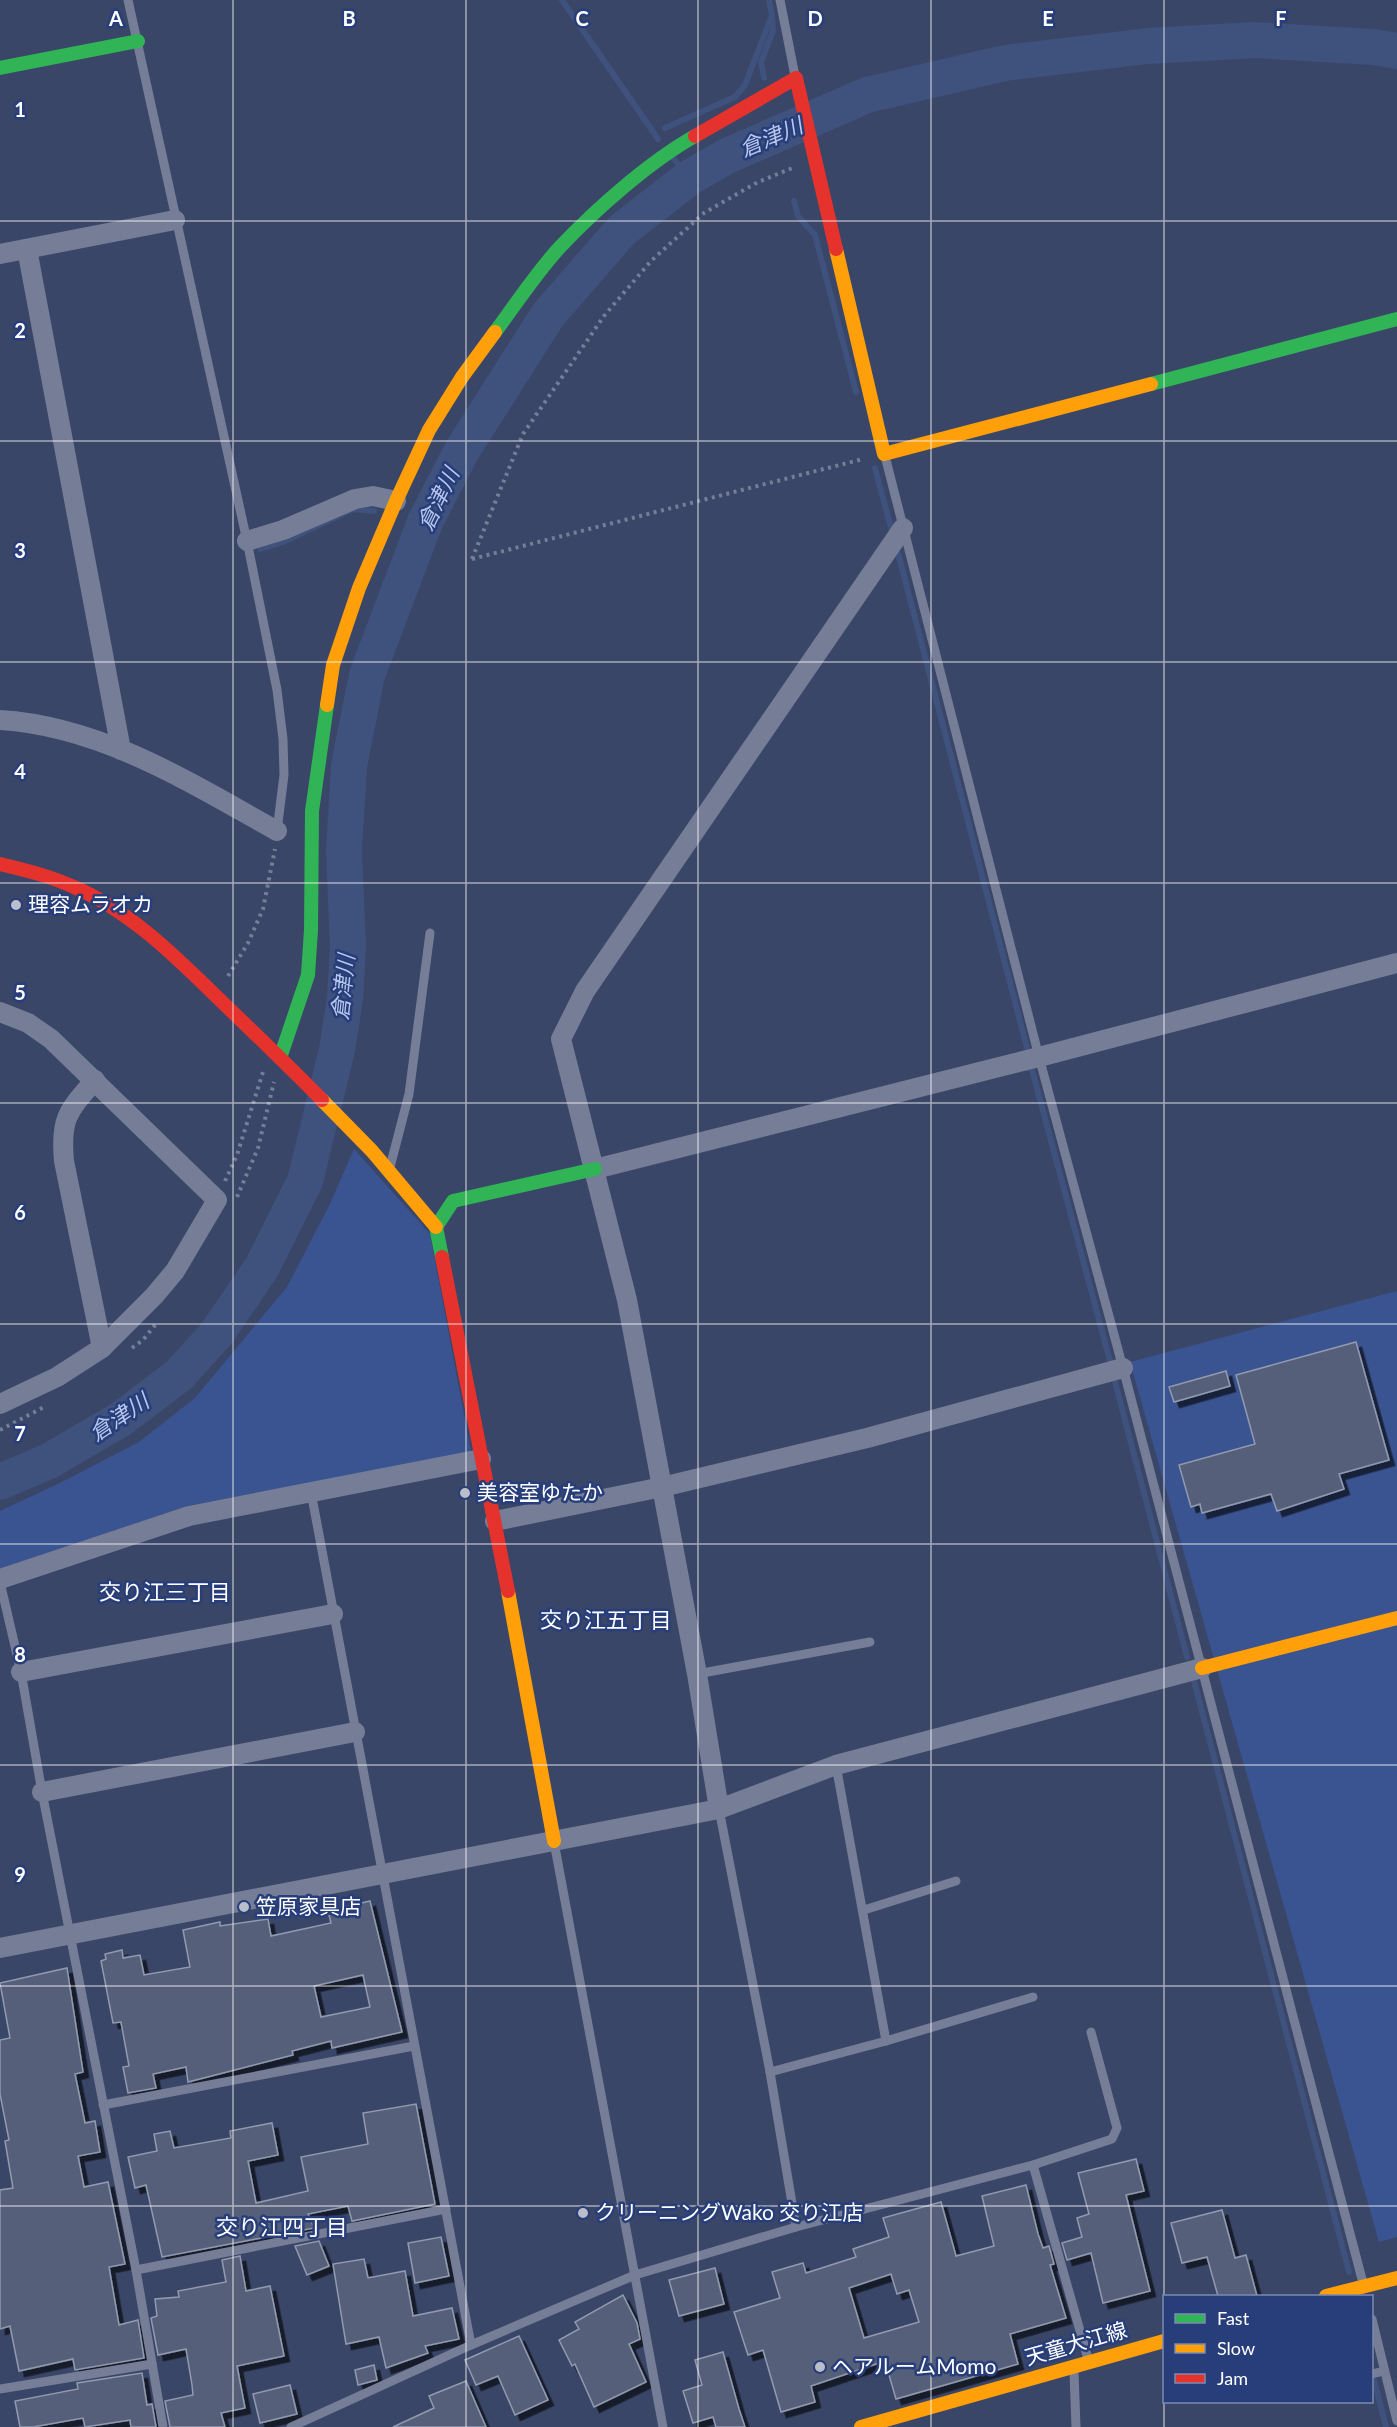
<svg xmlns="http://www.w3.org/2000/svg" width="1397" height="2427" font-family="Lato,'Noto Sans JP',sans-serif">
	<defs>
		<filter id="shadow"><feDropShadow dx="5.5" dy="5.5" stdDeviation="0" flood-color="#0009"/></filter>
	</defs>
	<rect width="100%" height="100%" fill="#3a4668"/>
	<g fill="#3a5492">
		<polygon points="354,1149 430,1234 471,1452 187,1506 0,1569 0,1511 62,1482 139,1442 195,1398 287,1287 329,1206"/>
		<polygon points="1397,1291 1397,2237 1379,2242 1130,1362"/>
	</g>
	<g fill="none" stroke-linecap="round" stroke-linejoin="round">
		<g stroke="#3f517d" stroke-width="6">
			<polyline points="562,0 658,139"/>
			<polyline points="764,78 761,62 773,31 772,18"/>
			<polyline points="665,128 735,97 745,85 772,15 769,0"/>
			<polyline points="674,159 689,178"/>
			<polyline points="794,201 798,216 815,235 856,392"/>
			<polyline points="875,468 891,528"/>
			<polyline points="260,549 283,542 353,509 374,511"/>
			<polyline points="898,553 1027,1048"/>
			<polyline points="1027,1068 1031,1066 1110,1361"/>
			<polyline points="1115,1382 1187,1657"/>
			<polyline points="1194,1681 1349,2272"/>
			<polyline points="1374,2380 1386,2427"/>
		</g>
		<polyline stroke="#3f517d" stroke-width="36" points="0,1482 49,1461 121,1419 179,1375 217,1333 262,1267 305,1181 337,1050 345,999 348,948 344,850 349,766 367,675 425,522 461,452 548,315 622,230 689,178 727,156 867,95 1005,63 1148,46 1254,40 1374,47 1397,51"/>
	</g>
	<g fill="#555f7a" stroke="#919aae" stroke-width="1.5" fill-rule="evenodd" filter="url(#shadow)">
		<polygon points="1356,1342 1389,1460 1339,1474 1344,1489 1277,1511 1271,1494 1202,1513 1200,1504 1191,1507 1179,1465 1255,1444 1236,1375"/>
		<polygon points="1226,1371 1230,1386 1174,1402 1169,1387"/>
		<path d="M370,1901L402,2032L332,2048L331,2041L292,2051L293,2055L188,2082L186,2067L153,2074L156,2088L128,2093L123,2067L129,2066L121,2022L113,2023L101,1961L106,1959L105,1954L122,1950L123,1958L140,1955L144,1975L190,1967L183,1930L220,1922V1926L268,1919L271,1936L331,1923L328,1911ZM363,1975L370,2007L321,2017L314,1986Z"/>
		<polygon points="67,1968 83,2072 75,2074 85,2123 95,2121 100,2152 78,2156 84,2187 108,2182 125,2264 109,2267 119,2325 138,2320 144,2358 75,2370 73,2359 19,2371 10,2326 0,2329 0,2190 13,2188 5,2141 9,2140 0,2094 0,2040 10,2038 0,1983"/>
		<polygon points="416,2104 435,2204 352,2221 348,2206 308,2214 314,2228 162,2257 146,2185 135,2188 128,2157 157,2151 154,2134 170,2131 174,2148 231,2138 230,2131 272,2123 278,2155 248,2161 256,2203 308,2191 301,2157 368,2144 363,2113"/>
		<polygon points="1136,2159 1144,2191 1126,2195 1150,2291 1103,2303 1091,2253 1067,2260 1062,2243 1082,2237 1077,2218 1089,2214 1078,2173"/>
		<path d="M1026,2185L1038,2234L1043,2248L1049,2246L1054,2264L1050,2265L1066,2318L1010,2334L1018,2364L896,2399L885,2361L811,2386L815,2402L781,2412L763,2350L748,2355L734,2312L780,2298L772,2272L803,2263L806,2273L856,2257L853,2249L889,2237L883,2218L941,2202L956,2256L994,2246L982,2196ZM891,2274L897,2294L909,2290L919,2322L864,2338L849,2288Z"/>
		<polygon points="1222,2210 1235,2258 1246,2255 1257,2296 1218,2296 1207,2257 1182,2263 1171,2223"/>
		<polygon points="441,2237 449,2276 415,2283 408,2243"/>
		<polygon points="319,2241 329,2266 307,2275 295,2246"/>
		<polygon points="240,2256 246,2291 270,2286 284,2356 237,2366 245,2408 221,2413 225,2427 170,2427 165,2401 193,2395 192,2385 186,2349 158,2355 151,2318 157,2316 155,2299 179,2297 178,2291 226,2282 222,2260"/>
		<polygon points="364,2259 368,2278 405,2271 413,2316 452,2308 459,2339 425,2346 428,2353 386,2368 379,2337 346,2344 333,2264"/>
		<polygon points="715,2268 724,2304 679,2316 669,2280"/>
		<polygon points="623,2295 637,2323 640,2339 629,2344 646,2382 594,2407 575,2364 572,2366 559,2340 579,2329 575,2322"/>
		<polygon points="519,2336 548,2400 515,2415 498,2376 476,2385 465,2360"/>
		<polygon points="723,2352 739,2409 745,2427 716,2427 713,2417 693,2423 683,2391 702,2385 695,2360"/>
		<polygon points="374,2365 377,2380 358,2385 355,2370"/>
		<polygon points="142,2373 147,2405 152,2404 156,2427 131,2427 130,2420 85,2427 83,2418 33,2427 20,2427 15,2401 78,2389 77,2383"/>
		<polygon points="466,2381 486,2427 393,2427 434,2408 429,2396"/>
		<polygon points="290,2385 297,2414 260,2423 253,2394"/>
	</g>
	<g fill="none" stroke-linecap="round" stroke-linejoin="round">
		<g stroke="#757d97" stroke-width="4" stroke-dasharray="3 4.5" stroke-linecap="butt">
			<polyline points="472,559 523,434 604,316 651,261 704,213 758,182 795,167"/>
			<polyline points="472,559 863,459"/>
			<polyline points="228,976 248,943 263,909 275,849"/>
			<polyline points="225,1181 237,1155 263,1072"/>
			<polyline points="237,1197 258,1148 274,1082"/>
			<polyline points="132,1348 143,1340 156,1324"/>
			<polyline points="0,1430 46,1406"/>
		</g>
		<g stroke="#757d97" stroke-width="9">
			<polyline points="128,0 247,541 277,690 283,739 284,775 277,831"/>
			<polyline points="780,0 795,76"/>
			<polyline points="885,456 1039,1057 1123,1368 1363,2283"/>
			<polyline points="390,1167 409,1094 430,933"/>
			<polyline points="311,1492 471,2345"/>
			<polyline points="0,1582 21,1672 42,1792 136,2270 163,2427"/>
			<polyline points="697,1674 870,1642"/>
			<polyline points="836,1765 886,2041"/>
			<polyline points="719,1809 770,2072 796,2227"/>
			<polyline points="554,1842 663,2427"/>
			<polyline points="864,1910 956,1881"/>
			<polyline points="770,2072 886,2041 1033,1997"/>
			<polyline points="103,2105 414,2046"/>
			<polyline points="1033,2165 1112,2139 1117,2128 1091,2032"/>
			<polyline points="136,2270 446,2209"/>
			<polyline points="1372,2319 1397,2421"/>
			<polyline points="1074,2372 1076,2427"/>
			<polyline points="1372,2374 1384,2371"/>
			<polyline points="0,2389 152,2364"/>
			<polyline points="291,2427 471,2345 635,2275 796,2227 1033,2165 1088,2359"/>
		</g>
		<g stroke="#757d97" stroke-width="20">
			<polyline points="27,249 121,750"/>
			<polyline points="0,254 175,220"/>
			<polyline points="247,541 283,530 355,499 373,496 396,501"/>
			<path d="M0,720C101,726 191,783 277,831"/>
			<polyline points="0,1012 28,1023 51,1039 217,1200 175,1271 154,1296 102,1348 57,1377 0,1404"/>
			<path d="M95,1080C68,1111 60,1118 64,1161L102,1348"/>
			<polyline points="595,1169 1039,1057 1397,963"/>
			<polyline points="495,1521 662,1487 867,1438 1123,1368"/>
			<polyline points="0,1579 189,1516 481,1459"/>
			<polyline points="21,1672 333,1614"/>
			<polyline points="42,1792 355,1732"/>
			<polyline points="719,1809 697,1674 627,1300 561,1039 585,991 903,528"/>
			<polyline points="0,1948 719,1809 836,1765 1202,1668"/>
		</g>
		<g stroke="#30b455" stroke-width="14">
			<polyline points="0,68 138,41"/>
			<path d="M495,332C516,304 536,273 560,247C596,209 649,162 695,136"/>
			<polyline points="1151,384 1397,319"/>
			<polyline points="280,1058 308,975 311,930 312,811 327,705"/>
			<polyline points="442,1257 436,1227 453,1201 595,1169"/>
		</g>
		<g stroke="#ff9f0a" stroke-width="14">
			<polyline points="836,249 884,454 1151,384"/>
			<polyline points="327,705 333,665 359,588 396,501 429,430 462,377 495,332"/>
			<polyline points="322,1100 372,1151 436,1227"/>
			<polyline points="508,1591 554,1841"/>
			<polyline points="1202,1668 1397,1618"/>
			<polyline points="1326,2296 1397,2278"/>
			<polyline points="861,2427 1164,2341"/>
		</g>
		<g stroke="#e5322d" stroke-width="14">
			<polyline points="695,136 796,78 836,249"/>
			<path d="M0,864C25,870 50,876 74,887C130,911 175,956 218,998C253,1032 288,1065 322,1100"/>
			<polyline points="442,1257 508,1591"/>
		</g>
	</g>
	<path fill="none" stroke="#fff" stroke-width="1.5" stroke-opacity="0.55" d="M233,0V2427M466,0V2427M698,0V2427M931,0V2427M1164,0V2427M0,221H1397M0,441H1397M0,662H1397M0,883H1397M0,1103H1397M0,1324H1397M0,1544H1397M0,1765H1397M0,1986H1397M0,2206H1397"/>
	<g fill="#babeca" stroke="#273e7b" stroke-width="2">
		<circle cx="16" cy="905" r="6"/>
		<circle cx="465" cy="1493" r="6"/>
		<circle cx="244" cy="1907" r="6"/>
		<circle cx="583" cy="2213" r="6"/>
		<circle cx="820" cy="2367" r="6"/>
	</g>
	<g text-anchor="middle" stroke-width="5" stroke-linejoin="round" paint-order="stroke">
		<g font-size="21" fill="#fff" stroke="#273e7b" text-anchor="start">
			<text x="28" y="912">理容ムラオカ</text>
			<text x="477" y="1500">美容室ゆたか</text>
			<text x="256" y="1914">笠原家具店</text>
			<text x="595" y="2220">クリーニングWako 交り江店</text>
			<text x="832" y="2374">ヘアルームMomo</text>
		</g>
		<g font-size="21" fill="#fff" stroke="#273e7b">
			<text transform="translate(1076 2344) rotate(-16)" y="7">天童大江線</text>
		</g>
		<g font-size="22" font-style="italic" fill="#b6c6ec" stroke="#273e7b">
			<text transform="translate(771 137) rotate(-23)" y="8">倉津川</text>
			<text transform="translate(438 499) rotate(-64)" y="8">倉津川</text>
			<text transform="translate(343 987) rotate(-84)" y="8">倉津川</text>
			<text transform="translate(119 1417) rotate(-34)" y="8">倉津川</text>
		</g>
		<g font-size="22" fill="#fff" stroke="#273e7b">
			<text x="165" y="1600">交り江三丁目</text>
			<text x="606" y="1628">交り江五丁目</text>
			<text x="282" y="2235">交り江四丁目</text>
		</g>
	</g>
	<g font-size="20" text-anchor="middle" font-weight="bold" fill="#fff" stroke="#273e7b" stroke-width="5" stroke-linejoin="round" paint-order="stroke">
		<text x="116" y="26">A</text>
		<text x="349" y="26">B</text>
		<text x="582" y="26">C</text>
		<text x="815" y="26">D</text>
		<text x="1048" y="26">E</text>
		<text x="1281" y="26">F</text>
		<text x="20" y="117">1</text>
		<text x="20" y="338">2</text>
		<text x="20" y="558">3</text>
		<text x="20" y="779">4</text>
		<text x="20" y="1000">5</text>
		<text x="20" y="1220">6</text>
		<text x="20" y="1441">7</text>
		<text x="20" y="1662">8</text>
		<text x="20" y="1882">9</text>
	</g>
	<rect x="1163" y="2295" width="210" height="108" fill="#273e7b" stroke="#7d8bb0" stroke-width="1.5"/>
	<rect x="1175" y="2314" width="30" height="9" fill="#30b455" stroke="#7d8bb0" stroke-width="1.5"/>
	<text x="1217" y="2325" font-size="18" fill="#ffffff">Fast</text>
	<rect x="1175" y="2344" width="30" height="9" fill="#ff9f0a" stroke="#7d8bb0" stroke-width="1.5"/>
	<text x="1217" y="2355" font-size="18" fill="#ffffff">Slow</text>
	<rect x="1175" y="2374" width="30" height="9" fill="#e5322d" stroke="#7d8bb0" stroke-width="1.5"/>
	<text x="1217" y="2385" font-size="18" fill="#ffffff">Jam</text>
</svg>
